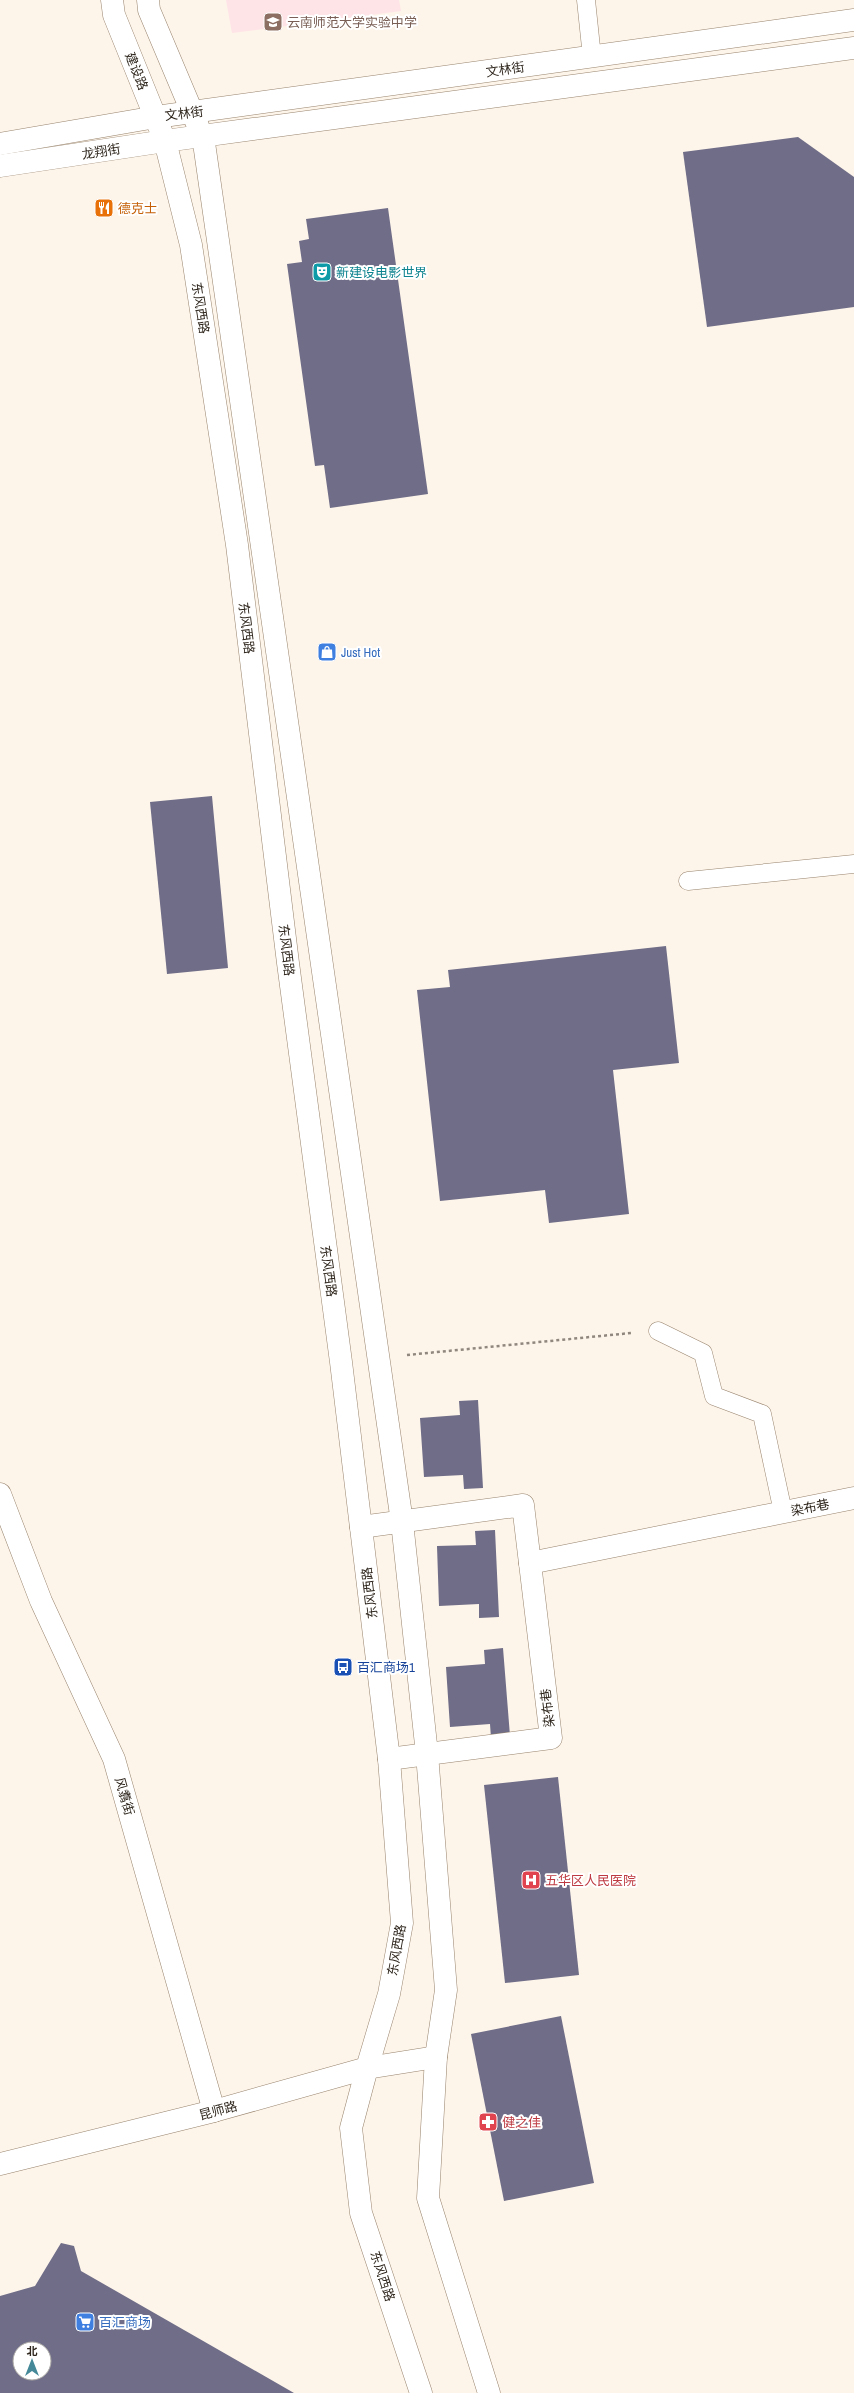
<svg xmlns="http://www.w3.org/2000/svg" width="854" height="2393" font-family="'Archivo Narrow','Noto Sans SC',sans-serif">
	<rect width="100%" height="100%" fill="#fdf4ea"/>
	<polygon fill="#ffe4e7" points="226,0 399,0 401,11 232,33"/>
	<g fill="#6f6d87" fill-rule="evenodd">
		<polygon points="798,137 854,177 854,307 707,327 683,152"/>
		<polygon points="388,208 428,494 330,508 324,465 315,466 287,264 302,262 299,241 309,239 306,219"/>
		<polygon points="212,796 228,968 167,974 150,802"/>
		<polygon points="666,946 679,1063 613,1070 629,1214 549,1223 545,1190 440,1201 417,990 450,987 448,970"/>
		<polygon points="478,1400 483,1488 464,1489 463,1475 424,1477 420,1418 460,1415 459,1401"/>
		<polygon points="495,1530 499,1617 479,1618 479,1604 439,1606 437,1546 476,1545 475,1531"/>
		<polygon points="503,1648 510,1736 491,1738 490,1724 450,1727 446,1667 485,1664 484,1650"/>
		<polygon points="558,1777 579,1975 505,1983 484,1785"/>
		<polygon points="561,2016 594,2183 504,2201 471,2034"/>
		<path d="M61,2243L74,2246L81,2271L294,2393H0V2296L35,2286ZM20,2349H44V2373H20Z"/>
	</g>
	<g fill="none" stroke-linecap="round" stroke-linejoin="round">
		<defs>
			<g id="service">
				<polyline points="586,0 592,57"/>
				<polyline points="688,881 854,864"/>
				<polyline points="658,1331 703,1353 714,1396 762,1414 783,1512"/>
			</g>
			<g id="minor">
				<polyline points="0,1494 41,1601 114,1759 214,2111"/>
				<polyline points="361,1527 523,1505 551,1738 389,1759"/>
				<polyline points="530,1563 854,1498"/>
			</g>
			<g id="tertiary">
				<polyline points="112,0 114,15 165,141 191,245 237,545 288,963 341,1362 389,1759 402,1923 389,1994 367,2068"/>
				<polyline points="148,0 149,10 198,126"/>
				<polyline points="0,144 156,117 854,20"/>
				<polyline points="0,166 165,141 854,48"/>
				<polyline points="0,2164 214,2111 367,2068 436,2057"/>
			</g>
			<g id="secondary">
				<polyline points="203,136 402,1522 427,1754 446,1990 436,2057 428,2198 489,2393"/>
				<polyline points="367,2068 351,2128 361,2213 421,2393"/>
			</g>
		</defs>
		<use href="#service" stroke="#98846d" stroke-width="19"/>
		<use href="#minor" stroke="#98846d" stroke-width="23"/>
		<use href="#tertiary" stroke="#98846d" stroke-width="23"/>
		<use href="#secondary" stroke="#98846d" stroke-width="23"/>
		<polyline stroke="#90877e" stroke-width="2.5" stroke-dasharray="3 3" stroke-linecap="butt" points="407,1355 631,1333"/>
		<use href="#service" stroke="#fff" stroke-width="18"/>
		<use href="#minor" stroke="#fff" stroke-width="22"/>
		<use href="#tertiary" stroke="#fff" stroke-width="22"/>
		<use href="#secondary" stroke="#fff" stroke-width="22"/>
	</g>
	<defs>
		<symbol id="school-square" viewBox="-11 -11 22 22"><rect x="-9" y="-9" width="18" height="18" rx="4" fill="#8d6e63" stroke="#fff"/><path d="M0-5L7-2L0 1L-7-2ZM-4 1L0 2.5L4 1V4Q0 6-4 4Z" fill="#fff"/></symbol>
		<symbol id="restaurant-square" viewBox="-11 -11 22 22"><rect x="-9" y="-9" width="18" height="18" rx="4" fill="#e8710a" stroke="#fff"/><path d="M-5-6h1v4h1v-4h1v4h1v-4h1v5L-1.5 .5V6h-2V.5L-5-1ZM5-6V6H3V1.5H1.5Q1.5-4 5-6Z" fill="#fff"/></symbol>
		<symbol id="theatre-square" viewBox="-11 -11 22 22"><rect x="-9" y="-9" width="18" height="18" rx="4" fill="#0f9aa8" stroke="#fff"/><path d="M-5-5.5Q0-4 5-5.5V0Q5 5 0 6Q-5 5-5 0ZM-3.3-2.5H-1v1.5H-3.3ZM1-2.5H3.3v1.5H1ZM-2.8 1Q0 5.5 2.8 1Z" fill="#fff"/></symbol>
		<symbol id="shop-square" viewBox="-11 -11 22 22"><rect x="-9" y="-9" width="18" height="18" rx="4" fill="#3f7fe0" stroke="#fff"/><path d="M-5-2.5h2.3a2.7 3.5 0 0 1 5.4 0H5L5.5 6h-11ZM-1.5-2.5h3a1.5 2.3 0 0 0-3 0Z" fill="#fff"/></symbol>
		<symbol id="bus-square" viewBox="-11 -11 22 22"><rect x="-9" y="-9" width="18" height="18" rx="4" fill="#1a4fb4" stroke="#fff"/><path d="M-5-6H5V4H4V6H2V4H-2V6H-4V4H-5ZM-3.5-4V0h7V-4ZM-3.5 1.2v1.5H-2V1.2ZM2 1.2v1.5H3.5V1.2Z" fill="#fff"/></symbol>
		<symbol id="hospital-square" viewBox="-11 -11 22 22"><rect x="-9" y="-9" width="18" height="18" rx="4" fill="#e0444e" stroke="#fff"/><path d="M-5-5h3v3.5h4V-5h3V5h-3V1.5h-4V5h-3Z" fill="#fff"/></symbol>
		<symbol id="pharmacy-square" viewBox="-11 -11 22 22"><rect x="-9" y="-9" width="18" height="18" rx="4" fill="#e0444e" stroke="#fff"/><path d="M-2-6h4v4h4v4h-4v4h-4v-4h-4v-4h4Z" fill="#fff"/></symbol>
		<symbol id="supermarket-square" viewBox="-11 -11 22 22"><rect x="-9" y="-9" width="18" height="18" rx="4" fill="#3f7fe0" stroke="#fff"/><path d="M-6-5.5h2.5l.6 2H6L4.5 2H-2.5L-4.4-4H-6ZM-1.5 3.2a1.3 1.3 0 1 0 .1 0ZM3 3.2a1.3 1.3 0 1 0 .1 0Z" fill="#fff"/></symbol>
	</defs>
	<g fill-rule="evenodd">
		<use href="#school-square" x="262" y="11" width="22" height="22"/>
		<use href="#restaurant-square" x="93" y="197" width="22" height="22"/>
		<use href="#theatre-square" x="311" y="261" width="22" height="22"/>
		<use href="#shop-square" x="316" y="641" width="22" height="22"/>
		<use href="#bus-square" x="332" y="1656" width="22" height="22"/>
		<use href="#hospital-square" x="520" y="1869" width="22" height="22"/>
		<use href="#pharmacy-square" x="477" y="2111" width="22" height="22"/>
		<use href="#supermarket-square" x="74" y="2311" width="22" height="22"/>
	</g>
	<g text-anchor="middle" stroke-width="4" stroke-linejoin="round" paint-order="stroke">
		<g font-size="13" fill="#785e54" stroke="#fff" text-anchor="start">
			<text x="287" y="27">云南师范大学实验中学</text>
		</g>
		<g font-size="13" fill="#30281f" stroke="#fff">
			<text transform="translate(505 69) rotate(-8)" y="5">文林街</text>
			<text transform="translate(137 71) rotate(68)" y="5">建设路</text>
			<text transform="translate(184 113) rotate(-7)" y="5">文林街</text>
			<text transform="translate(101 151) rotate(-9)" y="5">龙翔街</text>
			<text transform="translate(201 308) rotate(81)" y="5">东风西路</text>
			<text transform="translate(247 628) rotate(83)" y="5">东风西路</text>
			<text transform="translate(287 950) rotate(83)" y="5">东风西路</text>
			<text transform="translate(329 1271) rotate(82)" y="5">东风西路</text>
			<text transform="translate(810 1507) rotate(-11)" y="5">染布巷</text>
			<text transform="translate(369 1593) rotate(-97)" y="5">东风西路</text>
			<text transform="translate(547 1708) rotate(-97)" y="5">染布巷</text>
			<text transform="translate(125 1796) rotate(74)" y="5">风翥街</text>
			<text transform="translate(396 1950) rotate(-80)" y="5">东风西路</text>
			<text transform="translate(218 2110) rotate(-15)" y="5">昆师路</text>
			<text transform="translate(383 2276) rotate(72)" y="5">东风西路</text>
		</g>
		<g font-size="13" fill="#c56008" stroke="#fff" text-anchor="start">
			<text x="118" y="213">德克士</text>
		</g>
		<g font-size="13" fill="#0d838f" stroke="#fff" text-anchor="start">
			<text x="336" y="277">新建设电影世界</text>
		</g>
		<g font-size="13" fill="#366cbe" stroke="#fff" text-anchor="start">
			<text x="341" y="657">Just Hot</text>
			<text x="99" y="2327">百汇商场</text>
		</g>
		<g font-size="13" fill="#164399" stroke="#fff" text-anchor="start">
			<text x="357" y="1672">百汇商场1</text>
		</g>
		<g font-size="13" fill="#be3a42" stroke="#fff" text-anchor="start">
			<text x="545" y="1885">五华区人民医院</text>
			<text x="502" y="2127">健之佳</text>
		</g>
	</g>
	<g transform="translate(32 2361)"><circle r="19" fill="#ffffff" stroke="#aca9a5"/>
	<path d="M0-3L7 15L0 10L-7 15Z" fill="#458998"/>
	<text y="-6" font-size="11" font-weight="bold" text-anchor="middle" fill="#30281f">北</text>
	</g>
</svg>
